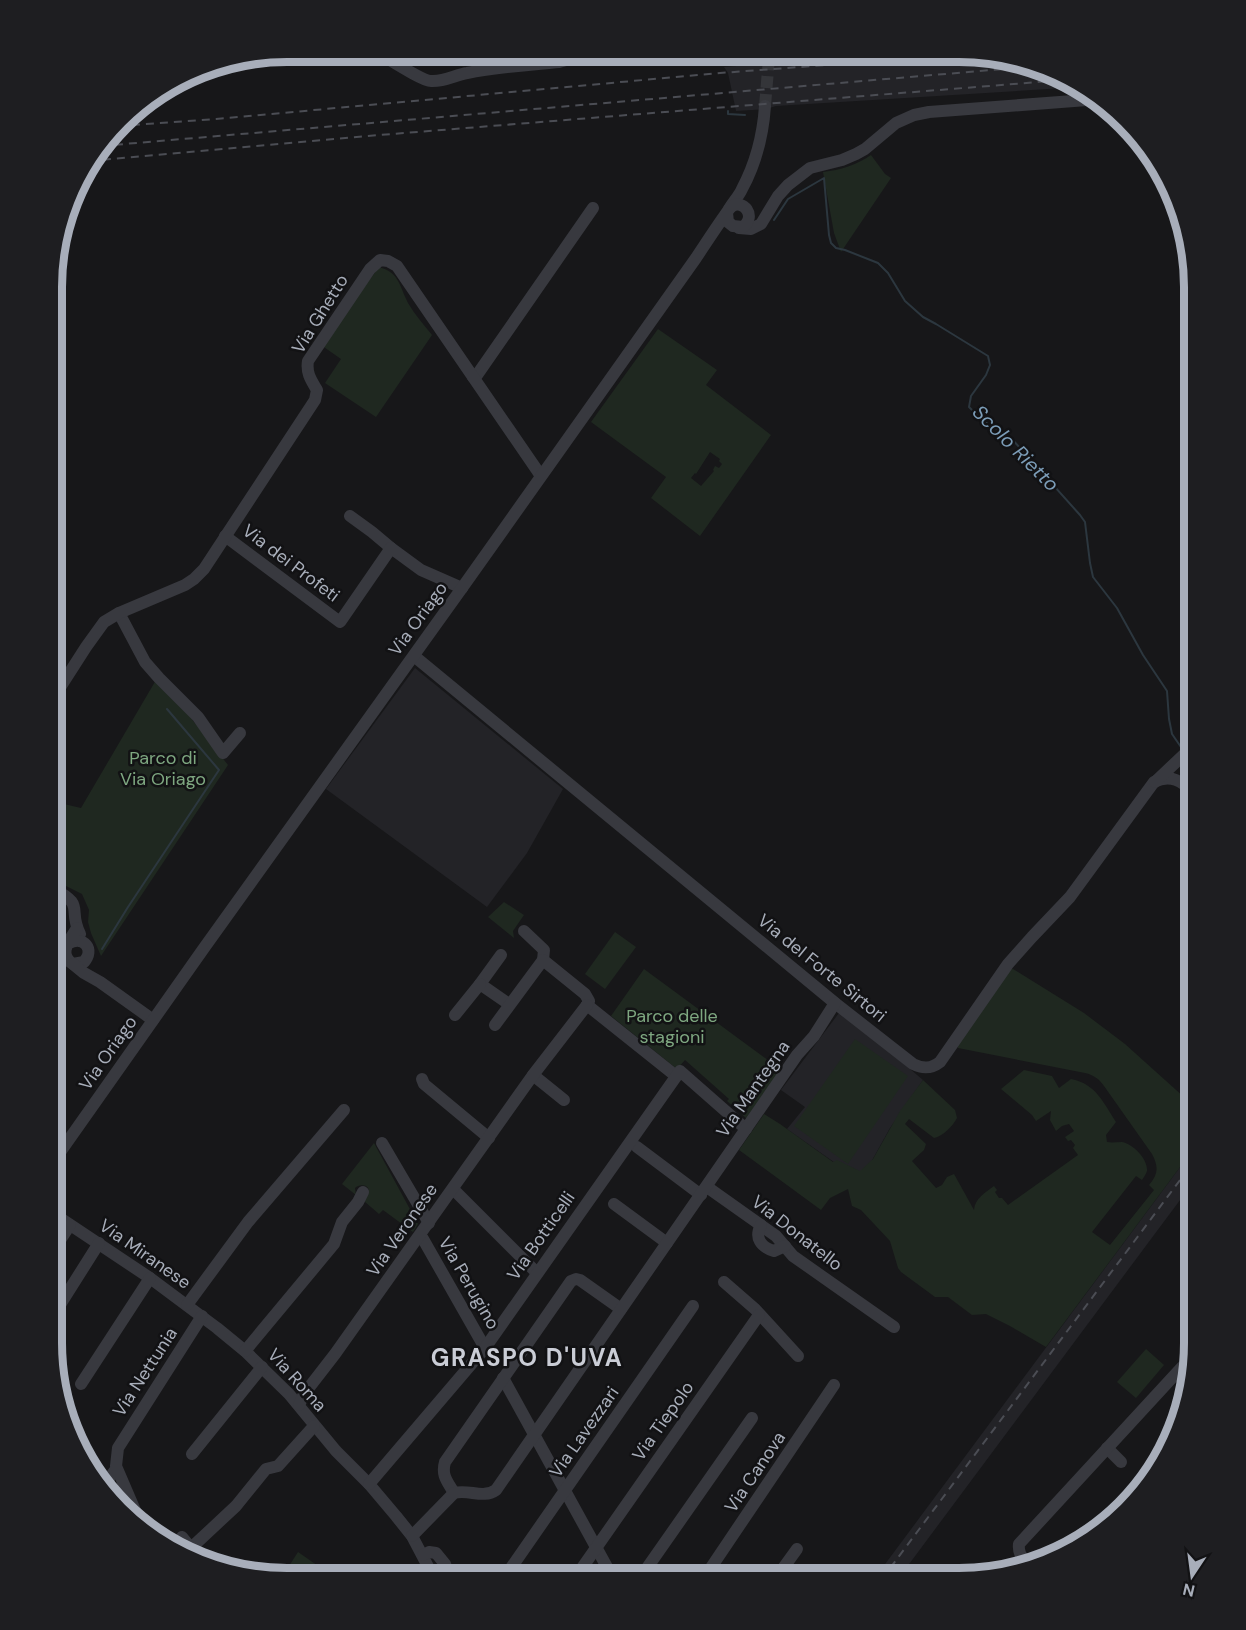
<svg xmlns="http://www.w3.org/2000/svg" width="1246" height="1630" font-family="'DM Sans',sans-serif">
	<rect width="100%" height="100%" fill="#171719"/>
	<g fill="#232327">
		<polygon points="894,53 991,53 930,66 1011,61 1080,87 776,106 766,109 736,111 728,73 724,67"/>
		<polygon points="415,668 563,789 527,853 487,907 326,789"/>
		<polygon points="839,1013 844,1013 923,1080 890,1128 870,1164 859,1174 848,1172 787,1129 805,1107 781,1090"/>
		<polygon points="1195,1147 1195,1180 1151,1239 898,1579 874,1579"/>
	</g>
	<g fill="#1f2820" fill-rule="evenodd">
		<polygon points="992,53 1011,61 930,66 930,63"/>
		<path d="M871,155L885,174L891,178L841,252L834,233L823,172C840,170 857,165 871,155Z"/>
		<path d="M379,267C400,273 399,286 408,303C415,315 424,325 432,335L376,417L325,383L341,359L321,345Z"/>
		<path d="M658,329L717,370L706,385L771,435L700,536L651,498L666,477L591,422ZM710,452L720,459L719,461L722,464L719,468L715,466L713,470L714,471L701,486L691,478L695,473L696,474Z"/>
		<polygon points="156,680 171,693 228,765 101,956 91,933 88,922 89,910 82,894 52,879 52,871 63,845 52,838 52,825 64,804 81,808"/>
		<polygon points="504,902 524,915 513,931 514,938 488,917"/>
		<polygon points="615,932 636,947 605,989 585,974"/>
		<polygon points="644,969 784,1072 747,1119 727,1101 729,1099 685,1060 677,1069 611,1016"/>
		<path d="M1013,969L1084,1013L1125,1044L1195,1107V1147L1046,1347L1010,1326L986,1314L972,1315L948,1297H935L901,1272L898,1268L890,1241L861,1210L852,1206L848,1189L830,1198L821,1210L739,1150L764,1114L780,1124L833,1162L837,1160L860,1171L873,1159L900,1111L923,1080L955,1110L957,1118C953,1126 943,1136 934,1138L909,1119L905,1124L926,1144L924,1150L912,1161L936,1188L942,1185L947,1177L954,1174L974,1210C975,1198 985,1193 994,1186L997,1190L995,1192L999,1198H1002L1008,1205L1078,1155L1073,1148L1075,1145L1071,1140L1068,1141L1065,1137L1074,1131L1069,1124L1062,1126L1056,1131L1050,1120L1051,1111L1036,1121L1032,1115L1001,1089L1024,1070L1052,1076L1059,1088L1071,1079C1096,1084 1103,1102 1116,1122L1106,1135L1107,1142C1112,1143 1117,1142 1122,1142C1133,1144 1148,1159 1147,1171C1146,1174 1144,1177 1142,1180L1136,1176L1092,1232L1110,1245L1154,1190L1149,1185C1158,1175 1159,1167 1152,1154L1104,1086C1099,1079 1094,1075 1085,1073L958,1048V1044L1006,970Z"/>
		<polygon points="855,1039 908,1076 848,1164 794,1126"/>
		<path d="M374,1143L418,1224L413,1232L383,1210L379,1214L364,1201C365,1199 367,1197 368,1194C372,1185 360,1183 355,1188L356,1195L342,1184Z"/>
		<polygon points="1146,1349 1164,1365 1136,1398 1117,1382"/>
		<polygon points="298,1552 334,1577 282,1577"/>
	</g>
	<g fill="none" stroke-linecap="round" stroke-linejoin="round">
		<g stroke="#2c373f" stroke-width="2">
			<polyline points="719,52 722,56"/>
			<polyline points="728,111 728,114 745,115"/>
			<polyline points="774,220 788,199 824,178 829,235 831,243 836,248 845,250 878,263 888,273 905,301 923,317 936,324 988,356 990,365 986,375 971,396 969,407 982,420 1011,438 1080,515 1085,522 1090,563 1093,577 1117,608 1143,655 1167,691 1169,719 1172,734 1183,750"/>
			<polyline points="1188,757 1195,767"/>
			<path d="M1195,885C1183,865 1182,851 1195,831"/>
			<polyline points="102,949 128,907 219,770 167,709"/>
		</g>
		<polyline stroke="#343539" stroke-width="12" stroke-dasharray="12 6" stroke-linecap="butt" points="765,106 769,58"/>
		<g stroke="#38393f" stroke-width="12">
			<path d="M375,51C386,57 422,81 431,81C444,82 455,75 467,73C497,67 528,65 559,62L573,58L587,52"/>
			<polyline points="749,52 755,52"/>
			<polyline points="769,58 770,52"/>
			<path d="M729,209C733,202 739,196 742,189C756,163 763,135 765,106"/>
			<polyline points="739,228 751,229 761,224 778,196 788,185 810,168 842,160 856,154 865,149 896,123 914,115 929,112 1100,99"/>
			<polyline points="473,377 477,375 593,208"/>
			<polyline points="350,516 372,532 391,548"/>
			<polyline points="225,536 340,622 391,548 421,570 462,588"/>
			<polyline points="119,613 145,662 159,678 198,717 223,753 240,733"/>
			<path d="M414,656L835,1003L913,1064C923,1069 931,1069 940,1062L1008,964L1032,937L1070,897L1154,782C1171,773 1182,782 1195,793"/>
			<path d="M52,700L86,647L104,622L119,613L185,585L194,579L204,569L315,400L317,390C311,380 306,373 308,361L370,269L380,260L388,261L397,266L541,476"/>
			<polyline points="1155,782 1192,747 1195,752"/>
			<path d="M52,888C87,906 67,908 80,934"/>
			<polyline points="524,931 544,950 543,960"/>
			<path d="M69,943C84,936 95,949 84,962L73,964C57,954 70,940 77,928"/>
			<polyline points="501,955 480,984 509,1004"/>
			<polyline points="73,964 84,973 100,982 153,1020"/>
			<polyline points="587,1005 676,1076"/>
			<polyline points="455,1015 480,984"/>
			<polyline points="495,1025 543,960 585,994 589,1001 587,1005"/>
			<polyline points="533,1075 564,1100"/>
			<polyline points="422,1079 424,1084 489,1138"/>
			<polyline points="382,1143 429,1223"/>
			<polyline points="637,1147 701,1195"/>
			<path d="M51,1165L204,948L462,588L696,258C706,243 715,229 725,215C727,212 729,209 731,207C743,198 757,216 743,227L733,226L728,222L727,213"/>
			<polyline points="707,1187 776,1236 793,1256 894,1327"/>
			<polyline points="453,1189 537,1273"/>
			<polyline points="614,1204 667,1243"/>
			<polyline points="51,1212 150,1278 217,1328 245,1351 289,1394 336,1451 369,1484 396,1516 412,1536 434,1578"/>
			<path d="M761,1225C754,1238 761,1247 774,1251L785,1246"/>
			<polyline points="420,1236 423,1239 485,1348"/>
			<polyline points="51,1254 70,1225"/>
			<polyline points="724,1282 755,1309 798,1356"/>
			<polyline points="187,1305 248,1222 344,1110"/>
			<polyline points="51,1319 99,1243"/>
			<polyline points="245,1351 334,1244 342,1222 358,1202 363,1192"/>
			<polyline points="503,1378 613,1578"/>
			<polyline points="81,1384 150,1278"/>
			<polyline points="299,1405 304,1394 335,1354 533,1075 587,1005"/>
			<polyline points="1107,1448 1121,1462"/>
			<polyline points="192,1454 262,1367"/>
			<polyline points="369,1484 485,1348 680,1071 746,1129"/>
			<polyline points="102,1488 116,1469"/>
			<path d="M454,1493C448,1482 441,1476 445,1462L571,1281L576,1279L580,1280L621,1309"/>
			<polyline points="143,1529 116,1466 118,1448 202,1316"/>
			<path d="M412,1536L454,1493C469,1489 483,1499 496,1490L797,1055L814,1036L835,1003"/>
			<polyline points="182,1537 191,1548 236,1506 266,1469 278,1466 314,1426"/>
			<polyline points="423,1555 429,1552 436,1553 445,1564 450,1578"/>
			<path d="M1027,1563C1021,1557 1018,1552 1019,1544L1182,1367"/>
			<polyline points="504,1578 693,1306"/>
			<polyline points="575,1578 759,1315"/>
			<polyline points="640,1578 752,1418"/>
			<polyline points="704,1578 834,1385"/>
			<polyline points="776,1578 797,1549"/>
		</g>
		<g stroke="#4b4d54" stroke-width="2" stroke-dasharray="8 6" stroke-linecap="butt">
			<polyline points="118,126 216,119 720,73 880,61 951,53"/>
			<polyline points="101,146 1027,67"/>
			<polyline points="89,161 379,135 1063,80"/>
			<polyline points="882,1579 1195,1160"/>
		</g>
	</g>
	<g text-anchor="middle" stroke-width="5" stroke-linejoin="round" paint-order="stroke">
		<g font-size="18" fill="#a8aeba" stroke="#121214">
			<text transform="translate(320 314) rotate(-58)" y="6">Via Ghetto</text>
			<text transform="translate(291 563) rotate(37)" y="6">Via dei Profeti</text>
			<text transform="translate(418 619) rotate(-54)" y="6">Via Oriago</text>
			<text transform="translate(822 968) rotate(39)" y="6">Via del Forte Sirtori</text>
			<text transform="translate(108 1053) rotate(-55)" y="6">Via Oriago</text>
			<text transform="translate(753 1089) rotate(-55)" y="6">Via Mantegna</text>
			<text transform="translate(402 1230) rotate(-55)" y="6">Via Veronese</text>
			<text transform="translate(797 1233) rotate(38)" y="6">Via Donatello</text>
			<text transform="translate(541 1236) rotate(-55)" y="6">Via Botticelli</text>
			<text transform="translate(145 1254) rotate(35)" y="6">Via Miranese</text>
			<text transform="translate(469 1283) rotate(60)" y="6">Via Perugino</text>
			<text transform="translate(145 1372) rotate(-57)" y="6">Via Nettunia</text>
			<text transform="translate(297 1380) rotate(48)" y="6">Via Roma</text>
			<text transform="translate(663 1421) rotate(-55)" y="6">Via Tiepolo</text>
			<text transform="translate(584 1432) rotate(-55)" y="6">Via Lavezzari</text>
			<text transform="translate(755 1472) rotate(-56)" y="6">Via Canova</text>
		</g>
		<g font-size="18" fill="#7ea780" stroke="#121214">
			<text x="163" y="764">Parco di<tspan x="163" dy="21">Via Oriago</tspan></text>
			<text x="672" y="1022">Parco delle<tspan x="672" dy="21">stagioni</tspan></text>
		</g>
		<g font-size="20" font-style="italic" fill="#7c9db8" stroke="#121214">
			<text transform="translate(1016 448) rotate(45)" y="7">Scolo Rietto</text>
		</g>
		<g font-size="24" font-weight="bold" letter-spacing="1.5" fill="#cacdd6" stroke="#121214">
			<text x="527" y="1366">GRASPO D'UVA</text>
		</g>
	</g>
	<path d="M0 0H1246V1630H0ZM287 62H959A225 225 0 0 1 1184 287V1343A225 225 0 0 1 959 1568H287A225 225 0 0 1 62 1343V287A225 225 0 0 1 287 62Z" fill="#1e1e21" fill-rule="evenodd"/>
	<path fill="none" stroke="#a8aeba" stroke-width="8" d="M287 62H959A225 225 0 0 1 1184 287V1343A225 225 0 0 1 959 1568H287A225 225 0 0 1 62 1343V287A225 225 0 0 1 287 62Z"/>
	<g transform="translate(1192 1576) rotate(193)" stroke="#121214" stroke-width="4.5" paint-order="stroke">
	<path d="M0-4.5L10 22L0 15L-10 22Z" fill="#a8aeba"/>
	<text y="-9" font-size="16" font-weight="bold" text-anchor="middle" fill="#a8aeba">N</text>
	</g>
</svg>
